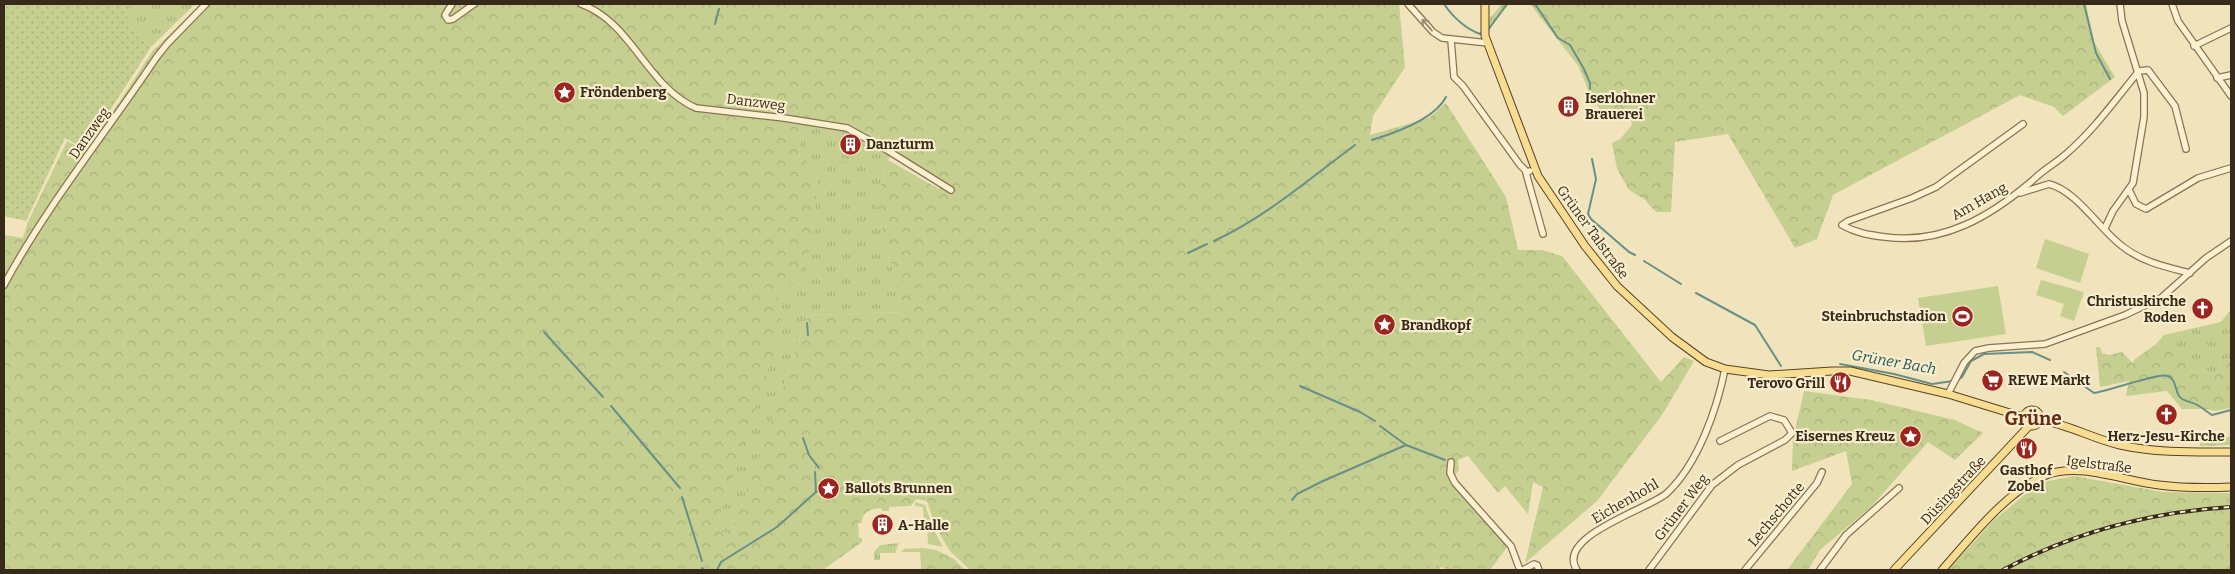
<svg xmlns="http://www.w3.org/2000/svg" width="2235" height="574" font-family="Bitter,serif">
	<defs>
		<pattern id="grass-tufts" width="24" height="20" patternUnits="userSpaceOnUse" patternTransform="scale(1.25)"><rect width="24" height="20" fill="#c5cf90"/><path d="M3 7l-1-3M5 7V3M7 7l1-3M15 17l-1-3M17 17v-4M19 17l1-3" fill="none" stroke="#aab27c"/></pattern>
		<pattern id="forest-crowns" width="20" height="18" patternUnits="userSpaceOnUse" patternTransform="scale(1.25)"><rect width="20" height="18" fill="#c5cf90"/><path d="M2 6a3 3 0 1 1 6 0M12 15a3 3 0 1 1 6 0" fill="none" stroke="#aab27c"/></pattern>
		<pattern id="garden-dots" width="8" height="8" patternUnits="userSpaceOnUse" patternTransform="scale(1.25)"><rect width="8" height="8" fill="#c5cf90"/><path d="M2 2h.1M6 6h.1" fill="none" stroke="#aab27c" stroke-width="1.8" stroke-linecap="round"/></pattern>
	</defs>
	<rect width="100%" height="100%" fill="#f1e4bc"/>
	<g fill="url(#grass-tufts)">
		<polygon points="130,4 195,4 151,47 125,25"/>
		<polygon points="1502,4 1509,4 1486,33 1485,21 1489,19"/>
		<polygon points="817,120 849,123 896,146 883,167 884,181 873,192 903,312 808,315 731,535 715,530 780,332 778,293 809,175 798,158 801,139"/>
		<polygon points="2231,309 2231,359 2222,360 2214,376 2156,344 2164,335 2221,322"/>
		<polygon points="2199,437 2230,437 2230,445 2200,446"/>
		<polygon points="915,502 925,505 934,530 943,547 928,544 927,522 924,522 923,507 915,506"/>
		<polygon points="899,543 895,553 880,553 880,560 874,560 874,552 880,545"/>
		<polygon points="923,548 936,550 921,567 920,552 901,552 904,549"/>
	</g>
	<g fill="url(#forest-crowns)" fill-rule="evenodd">
		<path d="M200,4H1399L1405,67L1373,116L1370,135L1429,118L1446,103L1506,197L1518,250H1542L1562,256L1661,382L1684,357L1694,361L1662,415L1597,501L1525,563L1543,487L1533,482L1528,514L1505,486L1498,493L1468,456L1458,460L1459,470L1451,480L1508,546L1490,570H1457L1436,561L1427,570H970L949,550L935,525L927,501L916,499L911,506L889,507V511H882L881,508C871,509 862,511 862,523H858L859,538H862V542L823,570H4V235L23,238L27,224L67,141L87,151L152,52ZM817,120L849,123L896,146L883,167L884,181L873,192L903,312L808,315L731,534L715,530L781,332L778,293L795,284L813,243L818,177L810,175L807,161L798,158L801,139ZM894,152L945,182V183L939,189L888,160Z"/>
		<path d="M1530,4H2086L2094,42L2115,77L2063,116L2054,107L2020,95L1833,195L1817,239L1795,248L1728,134L1675,142L1671,212H1656L1644,199L1629,190L1617,169L1612,143L1620,139L1632,125C1630,108 1615,112 1603,114L1590,95L1579,67Z"/>
		<polygon points="863,139 883,150 875,153 865,151"/>
		<polygon points="2156,344 2214,376 2222,360 2231,359 2231,408 2214,411 2207,409 2182,409 2167,391 2126,396 2129,381 2100,387 2096,347 2100,347 2102,353 2109,355 2122,352 2133,363 2134,360"/>
		<polygon points="1804,391 1871,400 1955,420 1983,433 1955,460 1928,442 1872,506 1820,550 1808,570 1787,570 1852,484 1846,451 1792,471 1793,439"/>
		<polygon points="2074,476 2163,492 2231,493 2231,570 1948,570 1994,520 2039,483"/>
		<polygon points="936,550 954,559 965,570 921,570 921,567"/>
	</g>
	<g fill="url(#garden-dots)">
		<polygon points="4,4 130,4 126,25 151,47 85,149 65,138 26,221 4,216"/>
		<path d="M856,151L857,154C850,163 839,165 829,161L832,158L837,160L841,158L843,160Z"/>
		<polygon points="1436,561 1457,570 1447,570 1441,567 1439,570 1427,570"/>
	</g>
	<g fill="#c5cf90">
		<polygon points="2045,239 2089,254 2080,283 2036,268"/>
		<polygon points="2041,280 2084,292 2074,321 2060,316 2064,304 2036,295"/>
		<polygon points="1998,286 2006,334 1926,346 1918,298"/>
	</g>
	<g fill="none" stroke-linecap="round" stroke-linejoin="round">
		<g stroke="#689088" stroke-width="2">
			<path d="M1444,4C1453,17 1464,28 1480,34L1484,32"/>
			<polyline points="1535,4 1558,38 1570,45 1584,69 1590,83 1590,89"/>
			<polyline points="2084,4 2096,53 2110,79"/>
			<polyline points="715,24 719,9"/>
			<polyline points="1488,30 1507,4"/>
			<path d="M1372,140C1395,133 1435,119 1446,97"/>
			<polyline points="1592,159 1596,179 1588,214 1591,219 1629,252 1635,255"/>
			<path d="M1214,241C1266,217 1309,179 1355,145"/>
			<polyline points="1188,253 1207,244"/>
			<polyline points="1644,261 1681,284"/>
			<polyline points="1696,293 1755,325 1781,366"/>
			<polyline points="807,323 808,335"/>
			<polyline points="544,332 603,397"/>
			<polyline points="1840,364 1894,374 1932,384 1953,381"/>
			<path d="M2064,372L2094,393C2109,391 2160,372 2168,376C2176,379 2175,390 2179,396C2184,403 2193,401 2199,406C2204,409 2207,412 2212,415L2231,410"/>
			<polyline points="1958,380 1962,377 1971,361 1984,354 2032,352 2050,360"/>
			<polyline points="1300,386 1360,412 1375,421"/>
			<polyline points="611,406 680,488"/>
			<polyline points="1380,426 1406,445"/>
			<polyline points="803,438 809,455 819,468"/>
			<polyline points="815,472 816,492"/>
			<polyline points="682,497 702,561"/>
			<polyline points="1292,500 1297,494 1323,481 1406,445 1445,460"/>
			<polyline points="702,568 704,570"/>
			<polyline points="717,570 721,562 777,527 816,492 829,488"/>
		</g>
		<defs>
			<g id="minor">
				<polyline points="452,4 445,15 448,20 453,19 474,4"/>
				<path d="M581,4C632,22 647,87 696,108L784,118L847,128L887,150L951,190"/>
				<polyline points="1408,4 1433,32 1442,38 1488,43"/>
				<polyline points="2172,4 2178,21 2231,96"/>
				<polyline points="1451,40 1454,77 1463,86 1520,165 1527,172"/>
				<polyline points="2194,46 2231,28"/>
				<polyline points="2217,78 2231,75"/>
				<path d="M2023,124L1936,187L1912,198L1848,221L1842,225C1856,233 1869,235 1885,237C1943,245 1991,216 2033,180C2043,170 2056,163 2066,154C2094,130 2116,99 2139,71L2148,70L2175,106L2186,149"/>
				<polyline points="1530,171 1526,173 1543,234"/>
				<polyline points="2129,190 2136,204 2146,209 2198,178 2231,168"/>
				<path d="M2020,193L2049,184C2077,191 2100,230 2122,246C2142,262 2166,267 2190,273"/>
				<polyline points="2105,228 2113,211 2133,183 2144,117 2144,93 2122,21 2120,4"/>
				<path d="M4,285C47,205 106,133 156,58L167,44L206,4"/>
				<polyline points="1948,394 1964,363 1975,351 1989,348 2045,344 2125,315 2161,298 2206,258 2231,241"/>
				<polyline points="1451,462 1450,473 1455,483 1511,546 1520,570"/>
				<polyline points="1523,570 1534,564 1537,565 1539,570"/>
				<path d="M1577,570C1554,536 1650,509 1667,493C1698,464 1717,409 1725,369"/>
				<polyline points="1649,570 1712,485 1738,465 1785,440 1792,433 1784,420 1770,416 1720,441"/>
				<polyline points="1745,570 1817,483 1822,472"/>
				<polyline points="1820,570 1846,535 1899,488"/>
			</g>
			<g id="major">
				<polyline points="1485,4 1485,36 1538,176 1585,246 1617,286 1672,337 1706,362 1725,369 1769,375 1832,371 1850,371 1948,394 2023,417"/>
				<circle cx="2032" cy="418" r="8"/>
				<path d="M2040,420C2068,424 2093,439 2120,445C2156,453 2194,452 2231,452"/>
				<polyline points="1894,570 2029,426"/>
				<path d="M1942,570C1970,539 2006,491 2046,475C2081,462 2123,481 2159,485C2183,488 2207,488 2231,487"/>
			</g>
		</defs>
		<use href="#minor" stroke="#8a7355" stroke-width="8"/>
		<use href="#major" stroke="#57412a" stroke-width="9"/>
		<use href="#minor" stroke="#fbf0d0" stroke-width="5.5"/>
		<use href="#major" stroke="#f8dc90" stroke-width="7"/>
		<defs>
			<path id="rail" d="M2003,570C2074,532 2151,512 2231,507"/>
		</defs>
		<use href="#rail" stroke="#382a1b" stroke-width="4"/>
		<use href="#rail" stroke="#f8edcc" stroke-width="2" stroke-dasharray="5.5" stroke-linecap="butt"/>
	</g>
	<defs><path id="oneway-shaft" d="M-6 0H5M1.5-3L5.5 0L1.5 3" fill="none" stroke-width="1.6" stroke-linecap="round" stroke-linejoin="round" transform="scale(1.25)"/></defs>
	<use stroke="#9a8d76" href="#oneway-shaft" transform="translate(1427 25) rotate(-131)"/>
	<defs>
		<symbol id="sight-disc" viewBox="-11 -11 22 22"><circle r="9.5" fill="#9d2520" stroke="#f8edcc"/><path d="M0-6L1.8-2.2L6-1.7L2.9 1.2L3.7 5.4L0 3.3L-3.7 5.4L-2.9 1.2L-6-1.7L-1.8-2.2Z" fill="#fff"/></symbol>
		<symbol id="building-disc" viewBox="-11 -11 22 22"><circle r="9.5" fill="#9d2520" stroke="#f8edcc"/><path d="M-4-6H4V6H1V3H-1V6H-4ZM-2.5-4.3h1.7v1.8h-1.7ZM.8-4.3h1.7v1.8H.8ZM-2.5-1h1.7V.8h-1.7ZM.8-1h1.7V.8H.8Z" fill="#fff"/></symbol>
		<symbol id="church-disc" viewBox="-11 -11 22 22"><circle r="9.5" fill="#9d2520" stroke="#f8edcc"/><path d="M-1.2-6h2.4v3.5h3.3v2.4h-3.3V6h-2.4V-.1h-3.3v-2.4h3.3Z" fill="#fff"/></symbol>
		<symbol id="stadium-disc" viewBox="-11 -11 22 22"><circle r="9.5" fill="#9d2520" stroke="#f8edcc"/><path d="M0-5a6.5 5 0 1 0 0 10a6.5 5 0 1 0 0-10ZM-3.5-1.8h7v3.6h-7Z" fill="#fff"/></symbol>
		<symbol id="supermarket-disc" viewBox="-11 -11 22 22"><circle r="9.5" fill="#9d2520" stroke="#f8edcc"/><path d="M-6-5.5h2.5l.6 2H6L4.5 2H-2.5L-4.4-4H-6ZM-1.5 3.2a1.3 1.3 0 1 0 .1 0ZM3 3.2a1.3 1.3 0 1 0 .1 0Z" fill="#fff"/></symbol>
		<symbol id="restaurant-disc" viewBox="-11 -11 22 22"><circle r="9.5" fill="#9d2520" stroke="#f8edcc"/><path d="M-5-6h1v4h1v-4h1v4h1v-4h1v5L-1.5 .5V6h-2V.5L-5-1ZM5-6V6H3V1.5H1.5Q1.5-4 5-6Z" fill="#fff"/></symbol>
	</defs>
	<g fill-rule="evenodd">
		<use href="#sight-disc" x="552" y="80" width="25" height="25"/>
		<use href="#building-disc" x="1556" y="94" width="25" height="25"/>
		<use href="#building-disc" x="838" y="132" width="25" height="25"/>
		<use href="#church-disc" x="2190" y="296" width="25" height="25"/>
		<use href="#stadium-disc" x="1950" y="304" width="25" height="25"/>
		<use href="#sight-disc" x="1372" y="312" width="25" height="25"/>
		<use href="#supermarket-disc" x="1980" y="368" width="25" height="25"/>
		<use href="#restaurant-disc" x="1828" y="370" width="25" height="25"/>
		<use href="#church-disc" x="2154" y="402" width="25" height="25"/>
		<use href="#sight-disc" x="1898" y="424" width="25" height="25"/>
		<use href="#restaurant-disc" x="2014" y="436" width="25" height="25"/>
		<use href="#sight-disc" x="816" y="476" width="25" height="25"/>
		<use href="#building-disc" x="870" y="512" width="25" height="25"/>
	</g>
	<g text-anchor="middle" stroke-width="4.5" stroke-linejoin="round" paint-order="stroke">
		<g font-size="14" font-weight="bold" fill="#382a1b" stroke="#f8edcc" text-anchor="start">
			<text x="580" y="97">Fröndenberg</text>
			<text x="1585" y="103">Iserlohner<tspan x="1585" dy="16">Brauerei</tspan></text>
			<text x="866" y="149">Danzturm</text>
			<text x="2186" y="306" text-anchor="end">Christuskirche<tspan x="2186" dy="16">Roden</tspan></text>
			<text x="1946" y="321" text-anchor="end">Steinbruchstadion</text>
			<text x="1401" y="330">Brandkopf</text>
			<text x="2008" y="385">REWE Markt</text>
			<text x="1825" y="388" text-anchor="end">Terovo Grill</text>
			<text x="1895" y="441" text-anchor="end">Eisernes Kreuz</text>
			<text x="2166" y="441" text-anchor="middle">Herz-Jesu-Kirche</text>
			<text x="2026" y="475" text-anchor="middle">Gasthof<tspan x="2026" dy="16">Zobel</tspan></text>
			<text x="845" y="493">Ballots Brunnen</text>
			<text x="898" y="530">A-Halle</text>
		</g>
		<g font-size="14" fill="#382a1b" stroke="#f8edcc">
			<text transform="translate(756 102) rotate(7)" y="5">Danzweg</text>
			<text transform="translate(89 133) rotate(-55)" y="5">Danzweg</text>
			<text transform="translate(1979 201) rotate(-30)" y="5">Am Hang</text>
			<text transform="translate(1593 232) rotate(54)" y="5">Grüner Talstraße</text>
			<text transform="translate(2099 464) rotate(7)" y="5">Igelstraße</text>
			<text transform="translate(1953 490) rotate(-47)" y="5">Düsingstraße</text>
			<text transform="translate(1625 501) rotate(-30)" y="5">Eichenhohl</text>
			<text transform="translate(1681 507) rotate(-53)" y="5">Grüner Weg</text>
			<text transform="translate(1776 514) rotate(-50)" y="5">Lechschotte</text>
		</g>
		<g font-size="15" font-style="italic" fill="#285958" stroke="#f8edcc">
			<text transform="translate(1894 362) rotate(10)" y="5">Grüner Bach</text>
		</g>
		<g font-size="19" font-weight="bold" fill="#672b17" stroke="#f8edcc">
			<text x="2033" y="425">Grüne</text>
		</g>
	</g>
	<rect width="2235" height="574" fill="none" stroke="#382a1b" stroke-width="10"/>
</svg>
